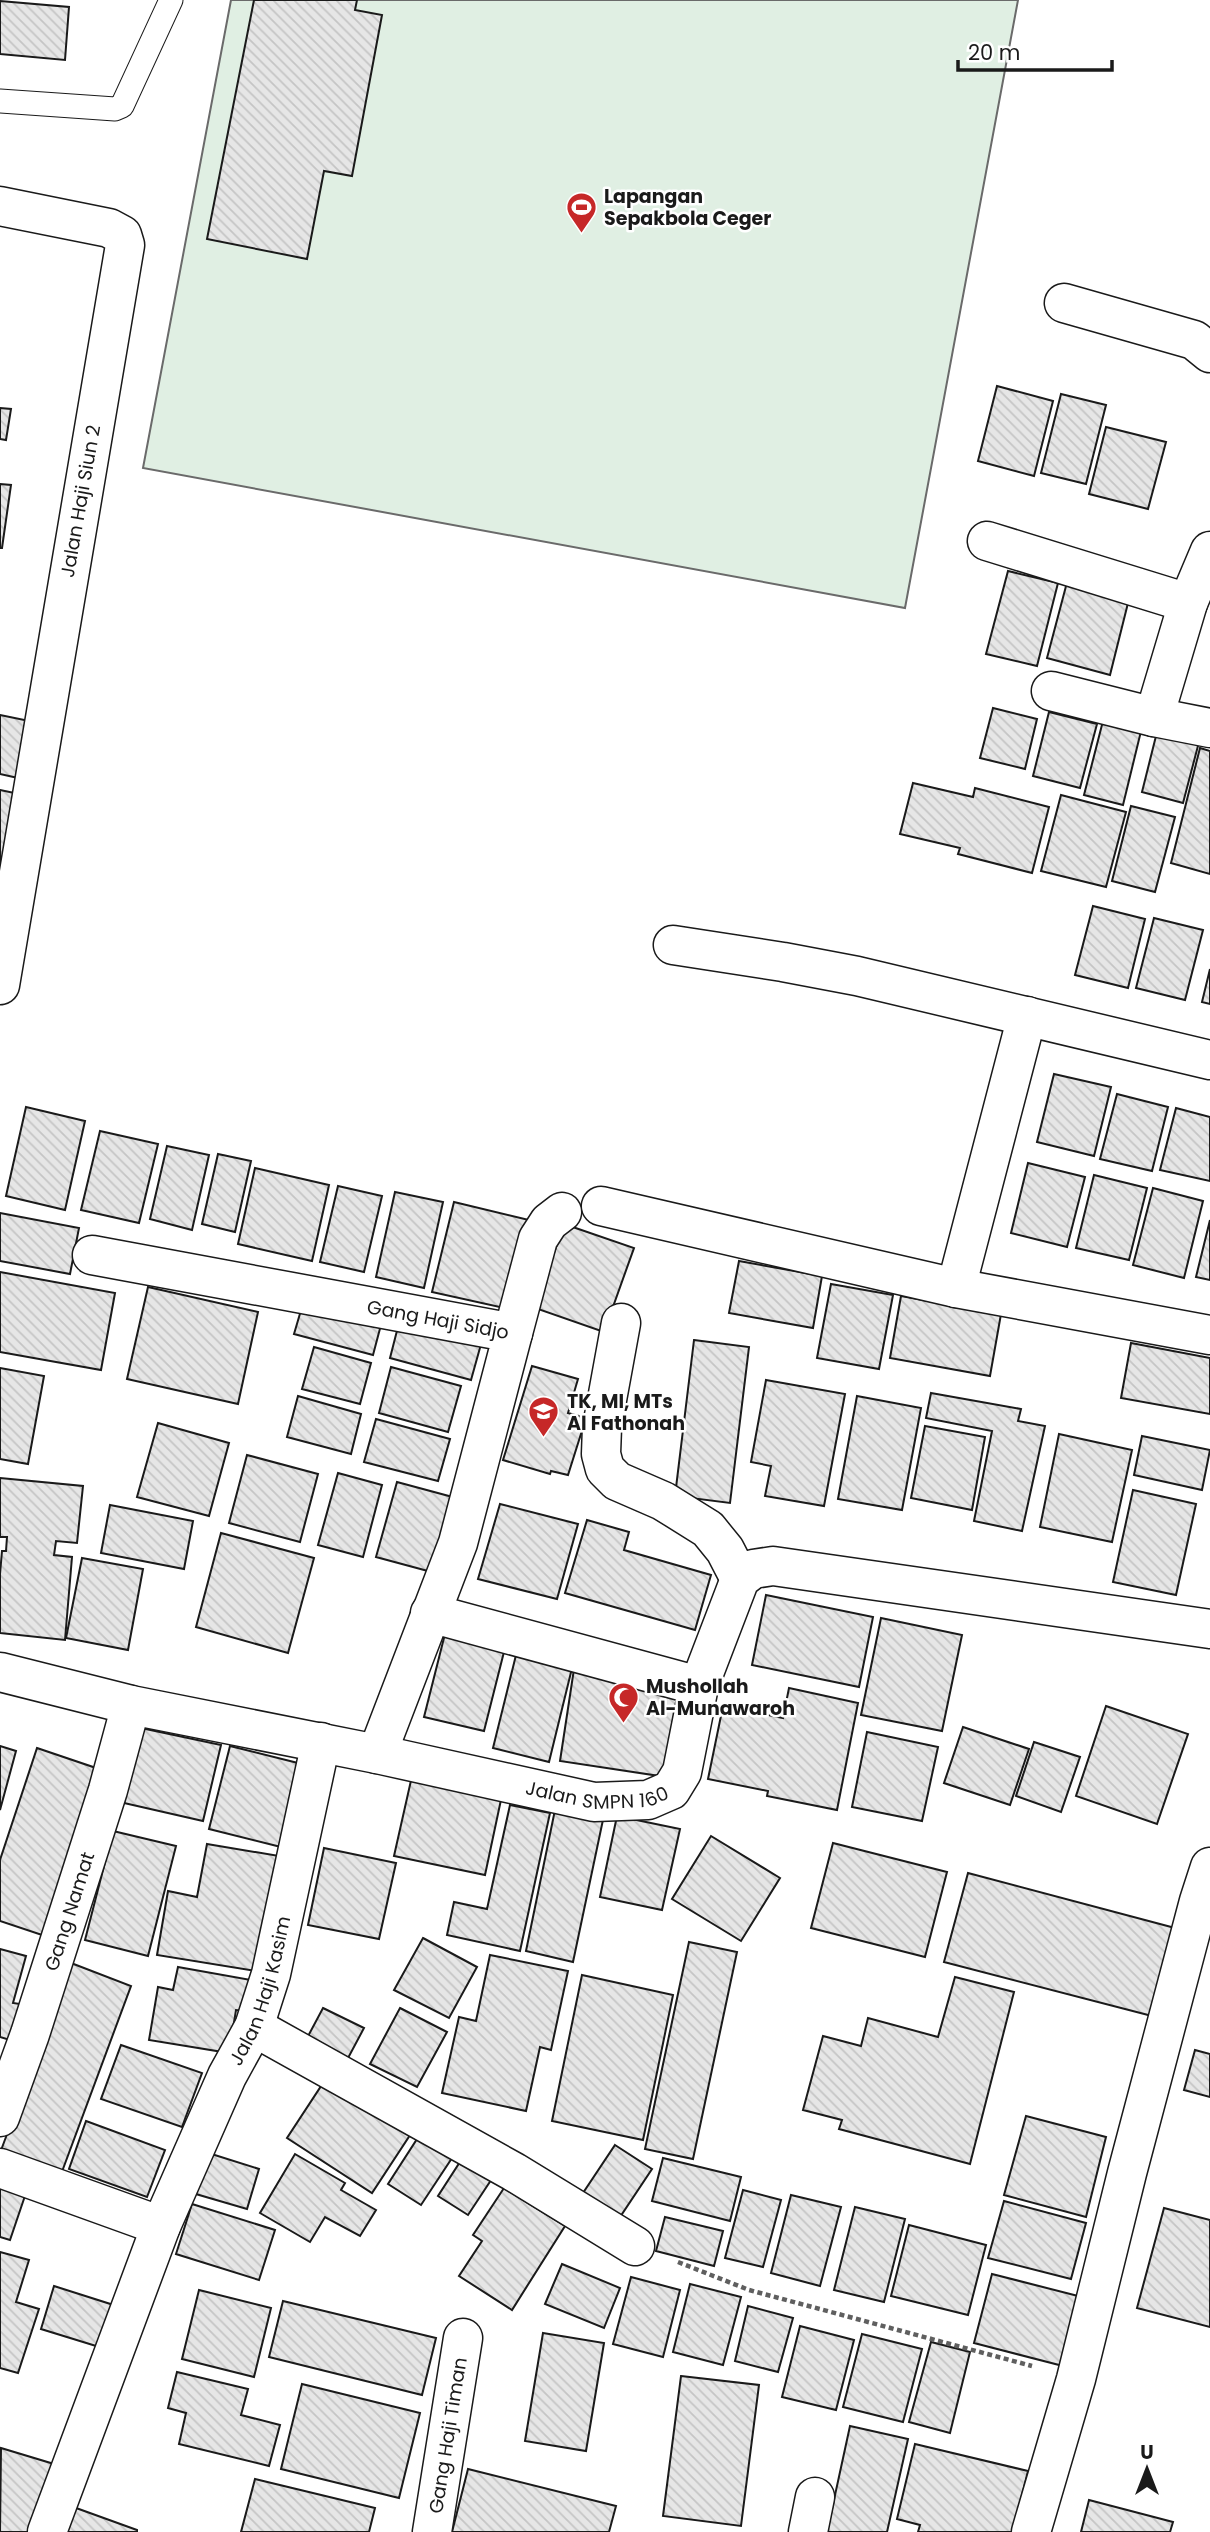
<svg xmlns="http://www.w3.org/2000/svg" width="1210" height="2532" font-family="Poppins,sans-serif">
	<defs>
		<pattern id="building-back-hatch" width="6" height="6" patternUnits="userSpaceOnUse" patternTransform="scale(1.75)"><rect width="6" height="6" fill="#e6e6e6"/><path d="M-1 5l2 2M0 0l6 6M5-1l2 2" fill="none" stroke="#c5c5c5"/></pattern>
	</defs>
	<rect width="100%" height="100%" fill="#fff"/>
	<polygon fill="#e0efe3" stroke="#6a6a6a" stroke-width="2" points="231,0 1018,0 905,608 143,468"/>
	<g fill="url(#building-back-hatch)" stroke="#1a1a1a" stroke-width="2">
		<polygon points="254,0 357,0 355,10 382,15 352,176 324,171 307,259 207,239"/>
		<polygon points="0,1 69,7 65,60 0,54"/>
		<polygon points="997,386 1053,401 1034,476 978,461"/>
		<polygon points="1061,394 1106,405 1086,484 1041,473"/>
		<polygon points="0,408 11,409 6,440 0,439"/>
		<polygon points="1106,427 1166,442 1148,509 1089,494"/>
		<polygon points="0,484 11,485 2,548 0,548"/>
		<polygon points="1008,571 1058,583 1037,666 986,654"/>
		<polygon points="1070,571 1132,587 1110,675 1047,658"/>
		<polygon points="993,708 1037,719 1025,769 980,758"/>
		<polygon points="1049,712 1097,724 1080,788 1033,776"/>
		<polygon points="0,715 39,723 27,780 0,774"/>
		<polygon points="1104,717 1142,727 1123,805 1084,795"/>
		<polygon points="1157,732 1199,742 1183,803 1142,792"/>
		<polygon points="1200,748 1210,751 1210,874 1171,863"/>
		<polygon points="913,783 973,797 975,788 1049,807 1032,873 958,854 960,848 900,834"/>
		<polygon points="0,790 24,795 7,868 0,867"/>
		<polygon points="1061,795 1126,812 1106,887 1041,871"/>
		<polygon points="1131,806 1175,817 1155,892 1112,881"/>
		<polygon points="1093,906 1145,919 1128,988 1075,975"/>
		<polygon points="1154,918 1203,930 1185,1000 1136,988"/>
		<polygon points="1210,969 1210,1004 1202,1002"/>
		<polygon points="1054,1074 1111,1087 1094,1156 1037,1142"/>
		<polygon points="1117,1094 1168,1107 1152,1171 1100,1159"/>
		<polygon points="26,1107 85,1121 65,1210 6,1196"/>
		<polygon points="1176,1108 1210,1117 1210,1181 1160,1170"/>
		<polygon points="100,1131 158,1144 139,1223 81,1210"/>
		<polygon points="167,1146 209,1155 192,1230 150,1219"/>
		<polygon points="218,1154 251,1161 235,1232 202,1224"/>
		<polygon points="1028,1163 1085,1177 1067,1247 1011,1233"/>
		<polygon points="255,1168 329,1185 312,1261 238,1244"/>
		<polygon points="1094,1175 1147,1188 1129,1260 1076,1248"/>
		<polygon points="338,1186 382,1196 364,1272 320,1262"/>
		<polygon points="1153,1188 1203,1201 1184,1278 1133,1265"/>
		<polygon points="395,1192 443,1202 424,1288 376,1277"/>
		<polygon points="454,1202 533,1221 513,1310 432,1292"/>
		<polygon points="0,1213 79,1228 70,1274 0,1261"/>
		<polygon points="1210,1220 1210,1280 1196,1277"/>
		<polygon points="564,1224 634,1248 604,1332 535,1308"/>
		<polygon points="739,1261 822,1276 813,1328 729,1313"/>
		<polygon points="0,1272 115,1293 101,1370 0,1352"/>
		<polygon points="831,1284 893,1295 879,1369 817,1358"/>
		<polygon points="148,1287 258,1312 238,1404 127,1379"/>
		<polygon points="901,1296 1001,1314 990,1376 890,1358"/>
		<polygon points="304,1300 382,1321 373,1355 294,1334"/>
		<polygon points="401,1315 483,1337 471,1380 390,1358"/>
		<polygon points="694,1340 749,1347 730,1503 675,1496"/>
		<polygon points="1131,1343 1210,1358 1210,1414 1121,1398"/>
		<polygon points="314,1347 371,1363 360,1404 302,1389"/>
		<polygon points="532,1366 578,1379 568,1413 586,1418 568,1475 551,1471 550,1474 503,1460"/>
		<polygon points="391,1367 461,1386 448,1432 379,1413"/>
		<polygon points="0,1368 44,1376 28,1464 0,1459"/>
		<polygon points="766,1380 845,1394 824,1506 765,1496 771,1466 751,1462"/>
		<polygon points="931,1393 1021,1409 1018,1421 1045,1426 1022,1531 974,1521 992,1431 926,1418"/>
		<polygon points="298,1396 361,1414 351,1454 287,1437"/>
		<polygon points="857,1396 921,1408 902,1510 838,1499"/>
		<polygon points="376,1419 450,1439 438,1481 364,1462"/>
		<polygon points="158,1423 229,1443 209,1516 137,1497"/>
		<polygon points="925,1426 985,1437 972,1510 911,1498"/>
		<polygon points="1059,1434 1132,1450 1112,1542 1040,1527"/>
		<polygon points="1142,1436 1210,1450 1202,1490 1134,1475"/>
		<polygon points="247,1455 318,1474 300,1542 229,1523"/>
		<polygon points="338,1473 382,1485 363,1557 318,1545"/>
		<polygon points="0,1478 83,1486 77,1543 56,1541 54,1555 72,1557 65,1640 0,1633 0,1574 2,1551 6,1551 7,1537 0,1537"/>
		<polygon points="397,1482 460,1499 439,1574 376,1557"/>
		<polygon points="1133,1490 1196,1504 1176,1595 1113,1582"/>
		<polygon points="500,1504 578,1524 557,1599 478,1579"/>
		<polygon points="110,1505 193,1521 184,1569 101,1553"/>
		<polygon points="587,1520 629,1532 624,1550 711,1575 695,1630 565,1593"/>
		<polygon points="221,1533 314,1558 288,1653 196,1627"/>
		<polygon points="82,1558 143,1569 128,1650 66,1638"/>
		<polygon points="766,1595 873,1617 859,1687 752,1665"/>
		<polygon points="881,1618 962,1635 942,1731 861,1715"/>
		<polygon points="448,1622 508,1636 484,1731 424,1717"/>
		<polygon points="518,1647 574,1660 549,1762 493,1748"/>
		<polygon points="574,1669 687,1686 673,1778 560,1761"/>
		<polygon points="789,1688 858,1703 837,1810 767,1796 768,1791 708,1779 723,1706 783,1718"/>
		<polygon points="1106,1706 1188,1734 1157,1824 1076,1796"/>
		<polygon points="963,1727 1029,1749 1010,1805 944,1783"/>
		<polygon points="141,1728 221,1745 203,1821 124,1803"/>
		<polygon points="867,1732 938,1747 922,1821 852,1807"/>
		<polygon points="1034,1742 1080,1757 1061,1812 1016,1796"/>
		<polygon points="0,1746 16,1751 0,1810"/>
		<polygon points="230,1746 302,1764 281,1847 209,1829"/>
		<polygon points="37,1748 96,1768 42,1935 0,1921 0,1860"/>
		<polygon points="412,1776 502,1795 485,1875 394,1856"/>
		<polygon points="510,1805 550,1813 520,1951 447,1935 454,1902 487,1909"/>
		<polygon points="556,1805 604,1815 573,1962 526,1951"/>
		<polygon points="617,1816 680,1829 662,1910 600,1897"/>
		<polygon points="113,1831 176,1846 148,1956 85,1940"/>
		<polygon points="711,1836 780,1878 741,1941 672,1899"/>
		<polygon points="833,1843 947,1872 925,1957 811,1928"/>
		<polygon points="207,1844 285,1857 256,1971 157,1955 168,1891 197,1897"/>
		<polygon points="324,1848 396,1863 379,1939 308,1925"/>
		<polygon points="968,1873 1175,1928 1152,2016 944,1962"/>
		<polygon points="423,1938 477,1967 449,2018 394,1990"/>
		<polygon points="689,1942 737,1952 693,2159 645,2149"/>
		<polygon points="0,1949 26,1956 13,2003 20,2004 10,2040 0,2037"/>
		<polygon points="490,1955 568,1971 551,2050 540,2047 526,2111 442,2093 459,2017 476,2021"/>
		<polygon points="71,1963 131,1986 60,2177 0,2153"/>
		<polygon points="178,1967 251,1980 245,2011 236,2010 229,2053 149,2040 158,1987 173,1990"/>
		<polygon points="582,1975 673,1995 643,2140 552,2121"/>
		<polygon points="955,1977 1014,1992 970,2164 839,2129 842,2120 803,2110 823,2036 861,2046 868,2018 938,2037"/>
		<polygon points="323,2008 364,2028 347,2060 306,2040"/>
		<polygon points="400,2008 447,2032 417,2087 370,2064"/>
		<polygon points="121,2045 202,2073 182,2127 101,2099"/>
		<polygon points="1195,2050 1210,2054 1210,2097 1184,2090"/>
		<polygon points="329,2074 414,2129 372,2193 287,2138"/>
		<polygon points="1026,2116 1106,2137 1086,2217 1004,2195"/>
		<polygon points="86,2121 165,2150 147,2197 69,2169"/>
		<polygon points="419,2136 452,2158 421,2205 388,2184"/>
		<polygon points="615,2145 652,2169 618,2220 581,2196"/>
		<polygon points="469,2148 499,2168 468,2215 438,2196"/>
		<polygon points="202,2151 259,2169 247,2209 189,2192"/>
		<polygon points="295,2154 345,2183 341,2190 376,2210 360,2236 325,2217 310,2242 260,2213"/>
		<polygon points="663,2158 741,2177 730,2221 652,2201"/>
		<polygon points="0,2178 28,2187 10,2240 0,2237"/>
		<polygon points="504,2188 565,2226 512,2310 459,2276 482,2241 473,2235"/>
		<polygon points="743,2190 781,2200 763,2267 725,2258"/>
		<polygon points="791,2195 841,2207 820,2286 771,2273"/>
		<polygon points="1004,2201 1086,2223 1071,2279 988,2258"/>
		<polygon points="192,2204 275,2230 259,2280 176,2254"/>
		<polygon points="855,2207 905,2219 884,2302 834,2290"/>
		<polygon points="1164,2208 1210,2220 1210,2327 1137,2308"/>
		<polygon points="665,2217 723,2231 714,2266 656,2251"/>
		<polygon points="909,2225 986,2245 968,2315 891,2296"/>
		<polygon points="0,2252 29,2260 16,2302 39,2309 18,2373 0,2368"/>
		<polygon points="562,2264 620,2288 604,2328 545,2304"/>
		<polygon points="992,2274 1082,2297 1063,2366 974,2343"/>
		<polygon points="631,2277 680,2290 663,2357 613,2344"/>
		<polygon points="690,2284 741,2297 723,2365 673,2352"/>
		<polygon points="54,2286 123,2308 109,2350 41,2329"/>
		<polygon points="199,2290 271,2308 254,2377 182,2359"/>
		<polygon points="283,2301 436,2338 422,2395 269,2357"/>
		<polygon points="748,2306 793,2318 778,2372 735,2361"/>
		<polygon points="800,2326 854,2340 836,2410 782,2397"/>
		<polygon points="543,2333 604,2343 586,2451 525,2441"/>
		<polygon points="862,2334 922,2349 903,2422 843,2407"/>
		<polygon points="931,2342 970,2352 950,2433 909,2422"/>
		<polygon points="177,2372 248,2389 241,2415 280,2425 269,2466 179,2444 186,2413 168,2408"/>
		<polygon points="681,2376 759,2385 741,2526 663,2516"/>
		<polygon points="302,2384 420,2413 399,2498 281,2469"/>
		<polygon points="850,2426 908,2439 887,2532 827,2532"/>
		<polygon points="915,2444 1028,2471 1013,2532 918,2532 920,2525 897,2519"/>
		<polygon points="1,2448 54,2464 32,2532 0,2532"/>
		<polygon points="468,2469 616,2506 609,2532 452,2532"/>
		<polygon points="255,2479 375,2508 369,2532 241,2532"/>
		<polygon points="1089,2500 1173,2522 1170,2532 1081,2532"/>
		<polygon points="65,2504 137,2530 137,2532 55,2532"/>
	</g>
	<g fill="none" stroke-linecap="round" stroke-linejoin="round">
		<defs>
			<polyline id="service" points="0,101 115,109 122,106 171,0"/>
			<g id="minor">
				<polyline points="0,206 109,228 122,235 125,245 0,985"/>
				<polyline points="1064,303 1194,340 1210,353"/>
				<polyline points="987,541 1188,603"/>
				<polyline points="1051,691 1154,717 1210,728"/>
				<polyline points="1154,717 1188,603 1210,551"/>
				<polyline points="673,945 783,962 857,976 1210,1060"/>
				<polyline points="601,1206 956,1288 1210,1335"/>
				<path id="s1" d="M92,1255L513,1333L458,1543L377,1754"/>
				<polyline points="956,1288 1027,1016"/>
				<polyline points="621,1323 602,1427 601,1454 605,1469 617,1481 663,1501 708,1529 725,1550 740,1579"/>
				<polyline points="513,1333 538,1239 549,1222 562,1212"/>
				<polyline points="430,1613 699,1686"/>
				<path id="s2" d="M0,1672L131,1705L377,1754L594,1802L648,1800L671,1790L682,1772L699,1686L740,1579L753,1569L773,1566L1210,1629"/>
				<polyline points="254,2027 514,2172 635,2246"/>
				<path id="s3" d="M0,2117L30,2034L108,1790L131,1705"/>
				<polyline points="0,2168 161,2226"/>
				<path id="s4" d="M47,2532L161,2226L227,2076L254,2027L271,1974L321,1742"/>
				<path id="s5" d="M432,2532L463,2338"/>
				<polyline points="808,2532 815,2497"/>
				<polyline points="1031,2532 1076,2379 1127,2173 1199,1901 1210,1867"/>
			</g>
		</defs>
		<use href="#service" stroke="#1a1a1a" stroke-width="25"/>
		<use href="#minor" stroke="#1a1a1a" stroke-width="41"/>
		<polyline stroke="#5f5f5f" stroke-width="4.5" stroke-dasharray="5 3.5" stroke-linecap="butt" points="678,2262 749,2290 1032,2366"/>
		<use href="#service" stroke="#fff" stroke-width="23"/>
		<use href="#minor" stroke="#fff" stroke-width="38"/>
	</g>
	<defs>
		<symbol id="stadium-pin" viewBox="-11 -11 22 30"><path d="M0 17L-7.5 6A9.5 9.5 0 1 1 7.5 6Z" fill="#c62828" stroke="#fff"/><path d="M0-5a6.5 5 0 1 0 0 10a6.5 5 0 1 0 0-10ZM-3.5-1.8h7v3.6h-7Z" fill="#fff"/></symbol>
		<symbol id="school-pin" viewBox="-11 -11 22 30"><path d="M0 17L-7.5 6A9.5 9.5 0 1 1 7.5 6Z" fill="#c62828" stroke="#fff"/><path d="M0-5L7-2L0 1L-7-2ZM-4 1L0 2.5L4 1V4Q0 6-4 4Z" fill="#fff"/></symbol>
		<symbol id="mosque-pin" viewBox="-11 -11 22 30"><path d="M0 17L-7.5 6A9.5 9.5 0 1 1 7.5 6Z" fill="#c62828" stroke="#fff"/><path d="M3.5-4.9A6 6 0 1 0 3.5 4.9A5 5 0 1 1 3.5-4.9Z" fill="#fff"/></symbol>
	</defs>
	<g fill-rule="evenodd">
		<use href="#stadium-pin" x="564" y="190" width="35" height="47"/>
		<use href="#school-pin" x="526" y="1394" width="35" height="47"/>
		<use href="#mosque-pin" x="606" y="1680" width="35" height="47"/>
	</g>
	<g text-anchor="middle" stroke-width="5" stroke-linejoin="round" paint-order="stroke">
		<g font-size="19" font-weight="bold" fill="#1a1a1a" stroke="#fff" text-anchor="start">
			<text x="604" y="203">Lapangan<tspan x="604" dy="22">Sepakbola Ceger</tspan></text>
			<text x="567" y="1408">TK, MI, MTs<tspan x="567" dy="22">Al Fathonah</tspan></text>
			<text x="646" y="1693">Mushollah<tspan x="646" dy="22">Al-Munawaroh</tspan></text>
		</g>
		<g font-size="19" fill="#1a1a1a" stroke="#fff">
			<text transform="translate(80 501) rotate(-80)" y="7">Jalan Haji Siun 2</text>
			<text dy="7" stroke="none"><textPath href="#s1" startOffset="352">Gang Haji Sidjo</textPath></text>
			<text dy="7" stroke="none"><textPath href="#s2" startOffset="611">Jalan SMPN 160</textPath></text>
			<text dy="7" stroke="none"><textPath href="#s3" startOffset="217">Gang Namat</textPath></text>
			<text dy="7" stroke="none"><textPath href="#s4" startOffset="583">Jalan Haji Kasim</textPath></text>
			<text dy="7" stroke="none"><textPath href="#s5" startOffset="98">Gang Haji Timan</textPath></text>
		</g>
	</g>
	<g transform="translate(1147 2469)" stroke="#ffffff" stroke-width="5" paint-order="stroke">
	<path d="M0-5L12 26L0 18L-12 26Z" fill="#1a1a1a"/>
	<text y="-10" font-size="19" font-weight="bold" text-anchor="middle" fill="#1a1a1a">U</text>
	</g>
	<path d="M958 60v10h154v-10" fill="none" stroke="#1a1a1a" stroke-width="3.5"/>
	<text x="968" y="60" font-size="21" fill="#1a1a1a" stroke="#ffffff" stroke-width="5" paint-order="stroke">20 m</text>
</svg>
